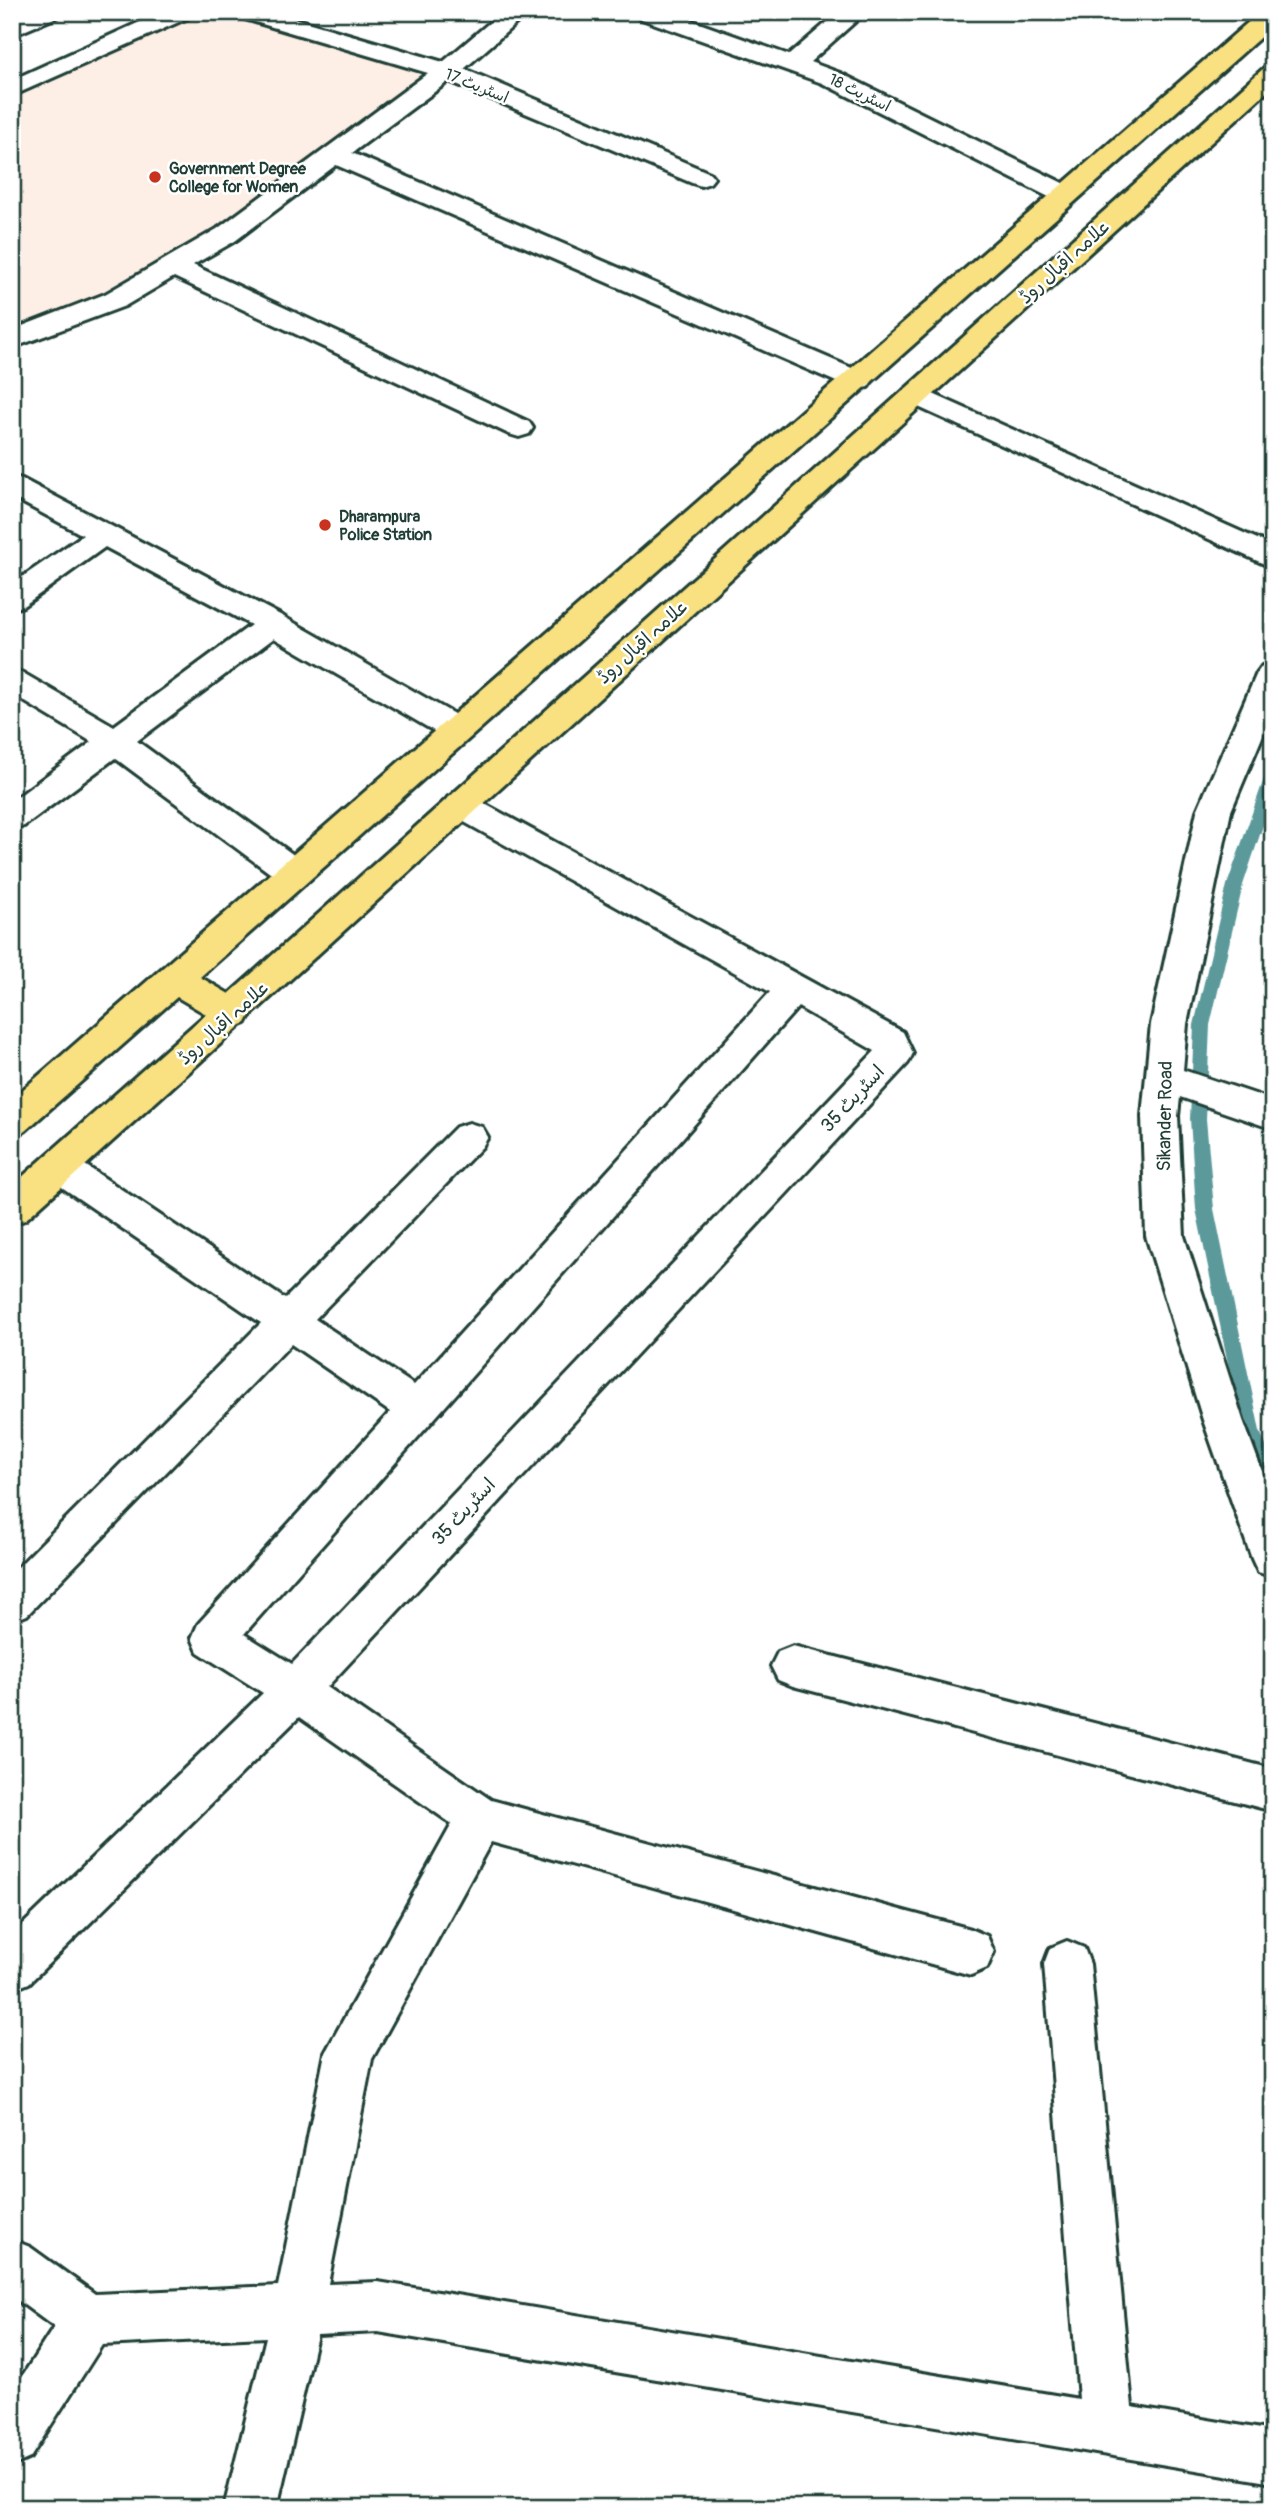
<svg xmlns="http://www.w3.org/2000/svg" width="1285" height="2520" font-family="Pangolin,'Playpen Sans Arabic',sans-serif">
	<rect width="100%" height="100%" fill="#fff"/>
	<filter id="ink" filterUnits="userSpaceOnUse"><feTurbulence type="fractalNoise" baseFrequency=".0143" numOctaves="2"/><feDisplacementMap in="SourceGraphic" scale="14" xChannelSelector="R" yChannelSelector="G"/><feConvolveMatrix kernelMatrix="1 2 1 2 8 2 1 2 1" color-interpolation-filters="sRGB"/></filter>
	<g filter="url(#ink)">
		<polygon fill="#fdefe5" points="182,12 247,12 447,71 173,266 12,340 12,89"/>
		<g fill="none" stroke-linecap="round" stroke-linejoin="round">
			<polygon fill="#5c999b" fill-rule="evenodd" points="1273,768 1273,796 1243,885 1210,1025 1206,1119 1214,1209 1260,1431 1273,1463 1273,1496 1266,1494 1264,1488 1242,1431 1196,1209 1190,1119 1194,1025 1227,885 1266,773"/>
			<defs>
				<g id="street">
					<polygon points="29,12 61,12 57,17 12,36 12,20"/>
					<polygon points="162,12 194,12 190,17 12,96 12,80"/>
					<polygon points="234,12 273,12 443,62 502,12 529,12 464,69 710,173 714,178 710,183 701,186 692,183 449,81 352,153 868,375 872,381 868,387 858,389 848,387 336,165 235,241 193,265 529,422 533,428 529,434 519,437 509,434 174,277 125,306 12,348 12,330 105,294 217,229 428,73 238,17"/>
					<polygon points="632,12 668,12 789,55 839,12 866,12 810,62 840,73 1075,189 1079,195 1075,201 1066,203 1057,201 822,83 636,17"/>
					<polygon points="915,386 1273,546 1273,568 905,401 901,395 905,389"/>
					<polygon points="12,476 22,479 284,617 468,722 473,730 468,738 457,741 446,738 274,638 137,741 306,864 311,873 306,882 294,885 282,882 115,758 24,826 12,830 12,801 92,742 12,694 12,669 23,673 114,726 251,625 105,547 23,606 12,609 12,584 83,535 12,497"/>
					<polygon points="1273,663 1273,711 1231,811 1187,1024 1183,1070 1273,1100 1273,1129 1180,1097 1178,1116 1184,1236 1243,1420 1273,1501 1273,1577 1258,1572 1252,1559 1203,1420 1146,1236 1142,1116 1151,1024 1197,811 1257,673 1262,666"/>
					<path d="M460,793L472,797L903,1032L913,1053L908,1063L327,1687L491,1800L971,1929L987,1936L994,1952L987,1968L971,1975L491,1842L372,2059L328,2284L378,2282L1079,2399L1044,1964L1050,1948L1067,1941L1084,1948L1090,1964L1132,2407L1273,2431V2483L378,2332L317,2335L277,2508H224L266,2337L102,2345L30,2458L12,2466V2392L54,2327L12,2296V2240L30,2247L95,2294L278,2286L325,2053L452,1824L299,1717L29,1983L12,1990V1935L263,1693L198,1652L192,1638L198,1624L390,1412L291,1344L27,1615L12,1621V1573L261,1323L47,1177L41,1167L47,1157L60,1152L73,1157L285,1299L456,1127L469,1123L482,1127L488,1137L482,1147L315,1319L414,1385L770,992L448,813L443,805L448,797ZM798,1007L875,1051L292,1664L244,1634Z"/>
					<polygon points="793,1646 1273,1769 1273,1811 793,1686 778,1680 771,1666 778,1652"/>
				</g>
				<polygon id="primary" points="1260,12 1273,12 1273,26 200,977 229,994 1264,68 1273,66 1273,86 249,1017 246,1023 241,1025 25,1220 12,1224 12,1186 206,1014 177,997 25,1131 12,1135 12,1099"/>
			</defs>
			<use href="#street" stroke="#1f3d34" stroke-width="6"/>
			<use href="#primary" stroke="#1f3d34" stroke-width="6"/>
			<use href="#street" fill="#fff" fill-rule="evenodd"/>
			<use href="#primary" fill="#f9e181" fill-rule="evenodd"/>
		</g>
	</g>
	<g fill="#c8321e" stroke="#fff" stroke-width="2.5">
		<circle cx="155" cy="177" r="7"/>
		<circle cx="325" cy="525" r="7"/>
	</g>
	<g text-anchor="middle" stroke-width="5" stroke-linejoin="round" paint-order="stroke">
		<g font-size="16" fill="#1f3d34" stroke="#fff">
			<text transform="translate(477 85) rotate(22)" y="6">اسٹریٹ 17</text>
			<text transform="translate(860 92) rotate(26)" y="6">اسٹریٹ 18</text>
		</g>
		<g font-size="16" font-weight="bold" fill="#1f3d34" stroke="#fff" text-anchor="start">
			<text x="169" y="174">Government Degree<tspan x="169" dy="18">College for Women</tspan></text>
			<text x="339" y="522">Dharampura<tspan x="339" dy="18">Police Station</tspan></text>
		</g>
		<g font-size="19" fill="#1f3d34" stroke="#fff">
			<text transform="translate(1064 261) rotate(-42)" y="7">علامہ اقبال روڈ</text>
			<text transform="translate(642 641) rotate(-42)" y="7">علامہ اقبال روڈ</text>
			<text transform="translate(223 1022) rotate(-42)" y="7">علامہ اقبال روڈ</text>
			<text transform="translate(852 1098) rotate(-47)" y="7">اسٹریٹ 35</text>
			<text transform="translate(1164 1116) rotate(-89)" y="7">Sikander Road</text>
			<text transform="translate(463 1511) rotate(-47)" y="7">اسٹریٹ 35</text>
		</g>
	</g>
	<rect width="1285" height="2520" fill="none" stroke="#fff" stroke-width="42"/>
	<rect x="21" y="21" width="1243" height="2478" fill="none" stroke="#1f3d34" stroke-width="2.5" filter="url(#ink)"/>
</svg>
